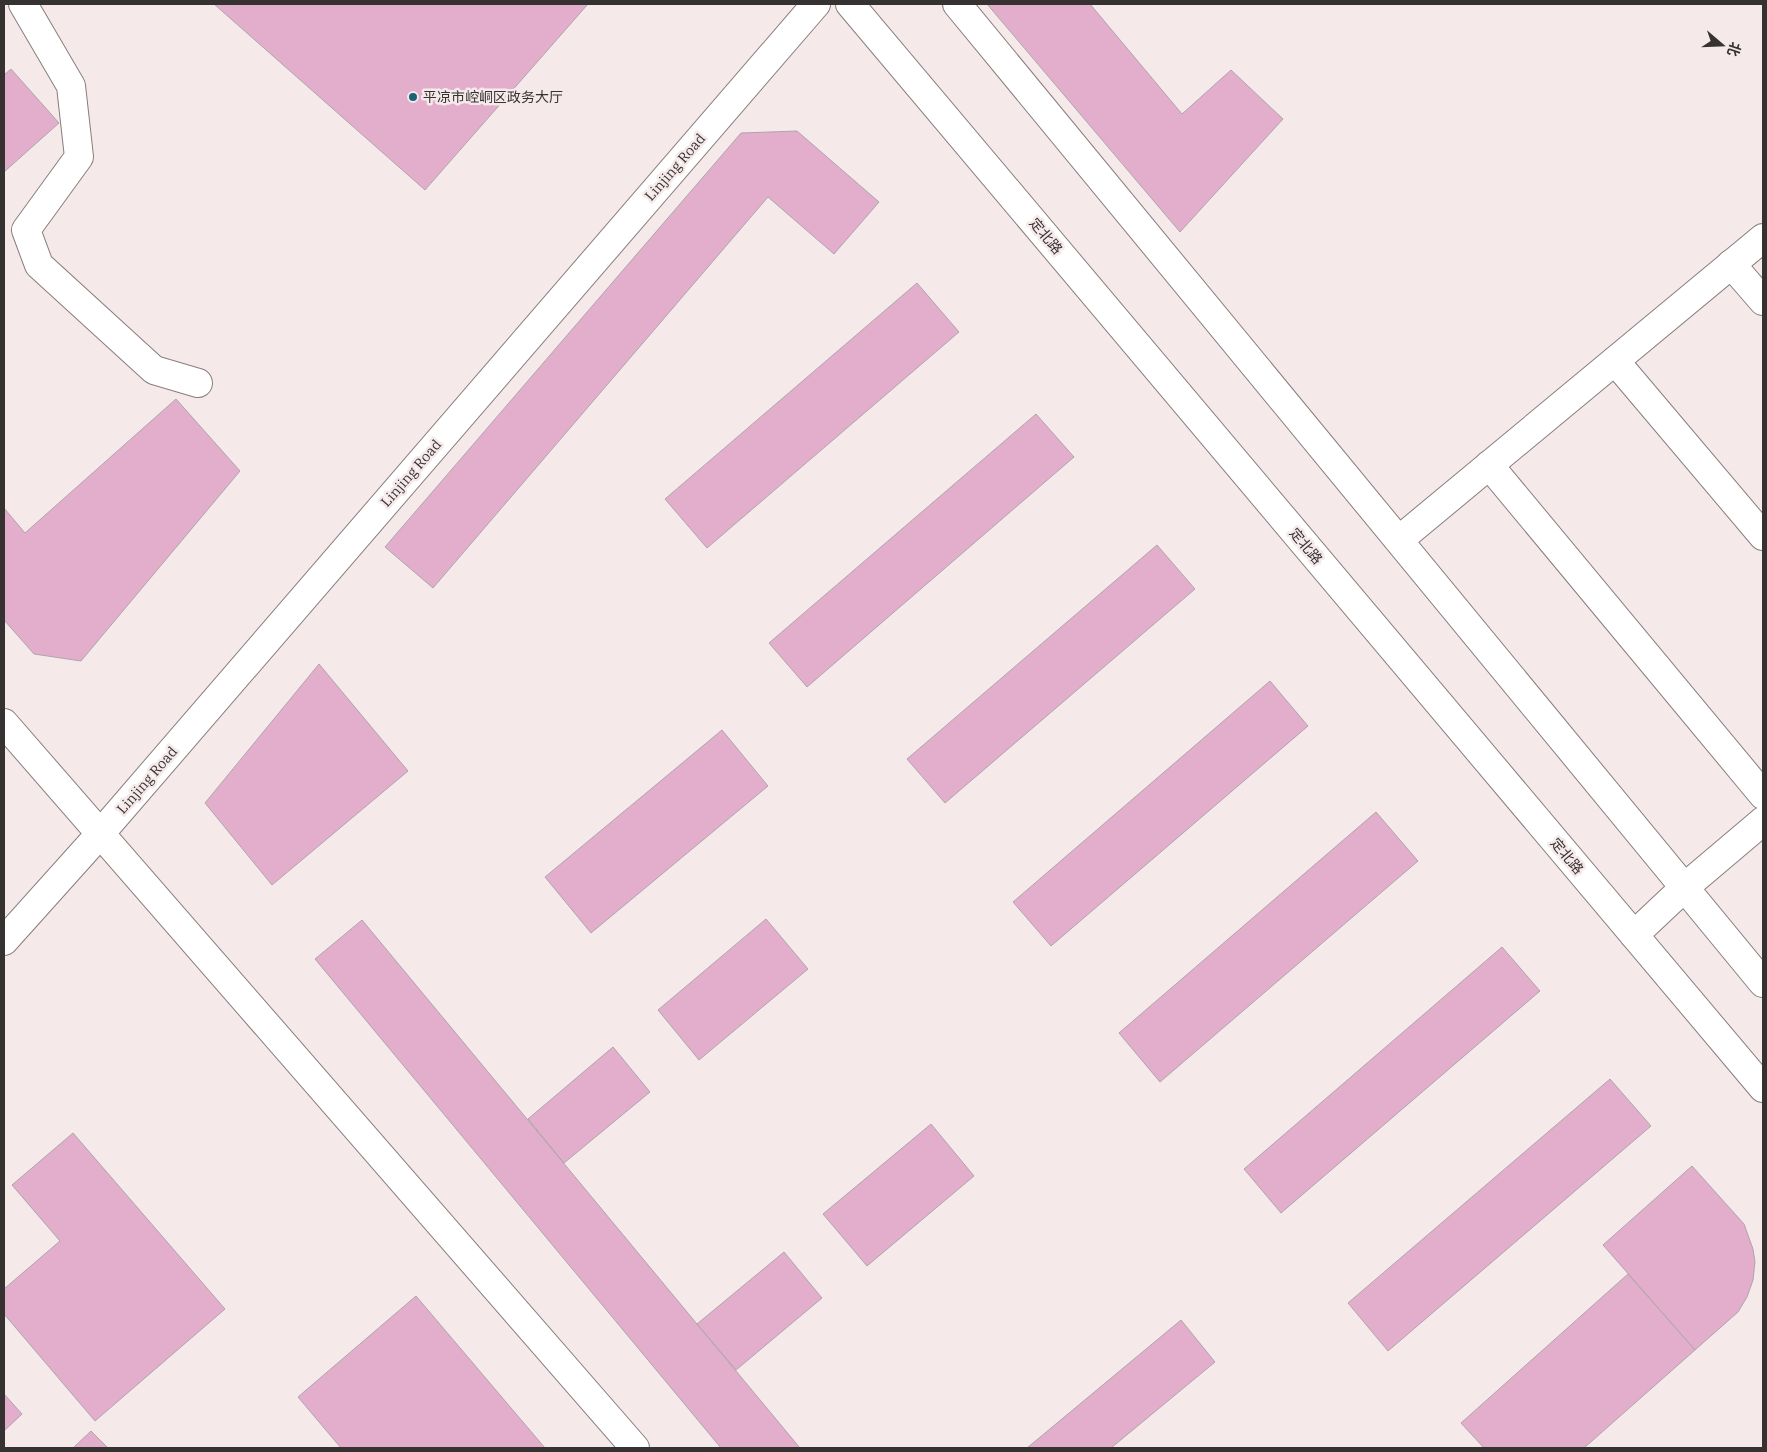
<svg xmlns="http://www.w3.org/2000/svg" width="1767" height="1452" font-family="'IBM Plex Serif','Noto Sans SC',serif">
	<rect width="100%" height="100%" fill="#f5e9ea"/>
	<g fill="#e3adcc" stroke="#afa5ab">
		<polygon points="214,4 588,4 425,190"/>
		<polygon points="987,4 1090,4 1182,114 1231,70 1283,119 1180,232"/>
		<polygon points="11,69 59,123 4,172 4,75"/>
		<polygon points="797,131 879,202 834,254 768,197 433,588 385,547 741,133"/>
		<polygon points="917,283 959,332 707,548 665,499"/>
		<polygon points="176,399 240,471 81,661 34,654 4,620 4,508 25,533"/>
		<polygon points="1036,414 1074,457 807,687 769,643"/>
		<polygon points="1157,545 1195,589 945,803 907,759"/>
		<polygon points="319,664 408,771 272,885 205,803"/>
		<polygon points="1270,681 1308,726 1051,946 1013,902"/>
		<polygon points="722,730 768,786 591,933 545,877"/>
		<polygon points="1376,812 1418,861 1160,1082 1119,1033"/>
		<polygon points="766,919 808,969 699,1060 658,1010"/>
		<polygon points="362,920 697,1324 800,1448 721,1448 315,959"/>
		<polygon points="1502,947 1540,991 1281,1213 1244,1169"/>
		<polygon points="613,1047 650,1092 564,1163 528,1119"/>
		<polygon points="1610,1079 1651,1126 1388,1351 1348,1303"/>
		<polygon points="931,1124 974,1176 867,1266 823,1214"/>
		<polygon points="73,1133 225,1309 95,1421 4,1314 4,1289 60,1241 12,1185"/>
		<polygon points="1692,1166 1744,1224 1753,1249 1755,1262 1753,1280 1747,1297 1738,1312 1695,1350 1603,1245"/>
		<polygon points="784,1252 822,1298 736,1370 697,1324"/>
		<polygon points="1628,1274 1695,1350 1584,1448 1484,1448 1461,1423"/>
		<polygon points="416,1296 545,1448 341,1448 298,1397"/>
		<polygon points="1181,1320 1215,1362 1111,1448 1027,1448"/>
		<polygon points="4,1394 22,1414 4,1431"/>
		<polygon points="91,1431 108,1448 73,1448"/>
	</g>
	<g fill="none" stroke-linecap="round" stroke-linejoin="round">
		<defs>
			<g id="street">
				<polyline points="23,4 71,86 79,157 26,230 39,265 154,370 198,383"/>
				<polyline points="957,4 1763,983"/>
				<polyline points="1731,264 1763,301"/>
				<polyline points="1615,361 1763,536"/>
				<polyline points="1489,465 1763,795"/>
				<polyline points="1399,540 1763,238"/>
				<polyline points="4,723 635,1448"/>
				<polyline points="1634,935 1685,887 1763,821"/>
			</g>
			<g id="secondary">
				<polyline points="850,4 1763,1088"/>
				<polyline points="4,941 100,834 816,4"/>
			</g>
		</defs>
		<use href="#street" stroke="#897e7e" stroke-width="30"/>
		<use href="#secondary" stroke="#897e7e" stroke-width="30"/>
		<use href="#street" stroke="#fff" stroke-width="28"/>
		<use href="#secondary" stroke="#fff" stroke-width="28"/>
	</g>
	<circle fill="#1d6274" stroke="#f5e9ea" stroke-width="2" cx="413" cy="97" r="5"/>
	<g text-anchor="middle" stroke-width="5" stroke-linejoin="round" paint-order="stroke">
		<g font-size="14" fill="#373232" stroke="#f5e9ea" text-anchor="start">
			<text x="423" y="102">平凉市崆峒区政务大厅</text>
		</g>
		<g font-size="14" fill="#373232" stroke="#f5e9ea">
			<text transform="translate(675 167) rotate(-49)" y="5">Linjing Road</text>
			<text transform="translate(1046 236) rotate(50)" y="5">定北路</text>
			<text transform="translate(411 473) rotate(-49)" y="5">Linjing Road</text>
			<text transform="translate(1306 546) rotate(50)" y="5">定北路</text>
			<text transform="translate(147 780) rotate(-49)" y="5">Linjing Road</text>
			<text transform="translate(1567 856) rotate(50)" y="5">定北路</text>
		</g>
	</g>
	<rect width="1767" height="1452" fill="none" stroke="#373232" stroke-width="10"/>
	<g transform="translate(1722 45) rotate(109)" stroke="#f5e9ea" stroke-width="4" paint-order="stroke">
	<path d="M0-4L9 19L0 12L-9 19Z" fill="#373232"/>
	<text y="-8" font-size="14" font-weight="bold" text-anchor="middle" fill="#373232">北</text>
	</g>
</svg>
